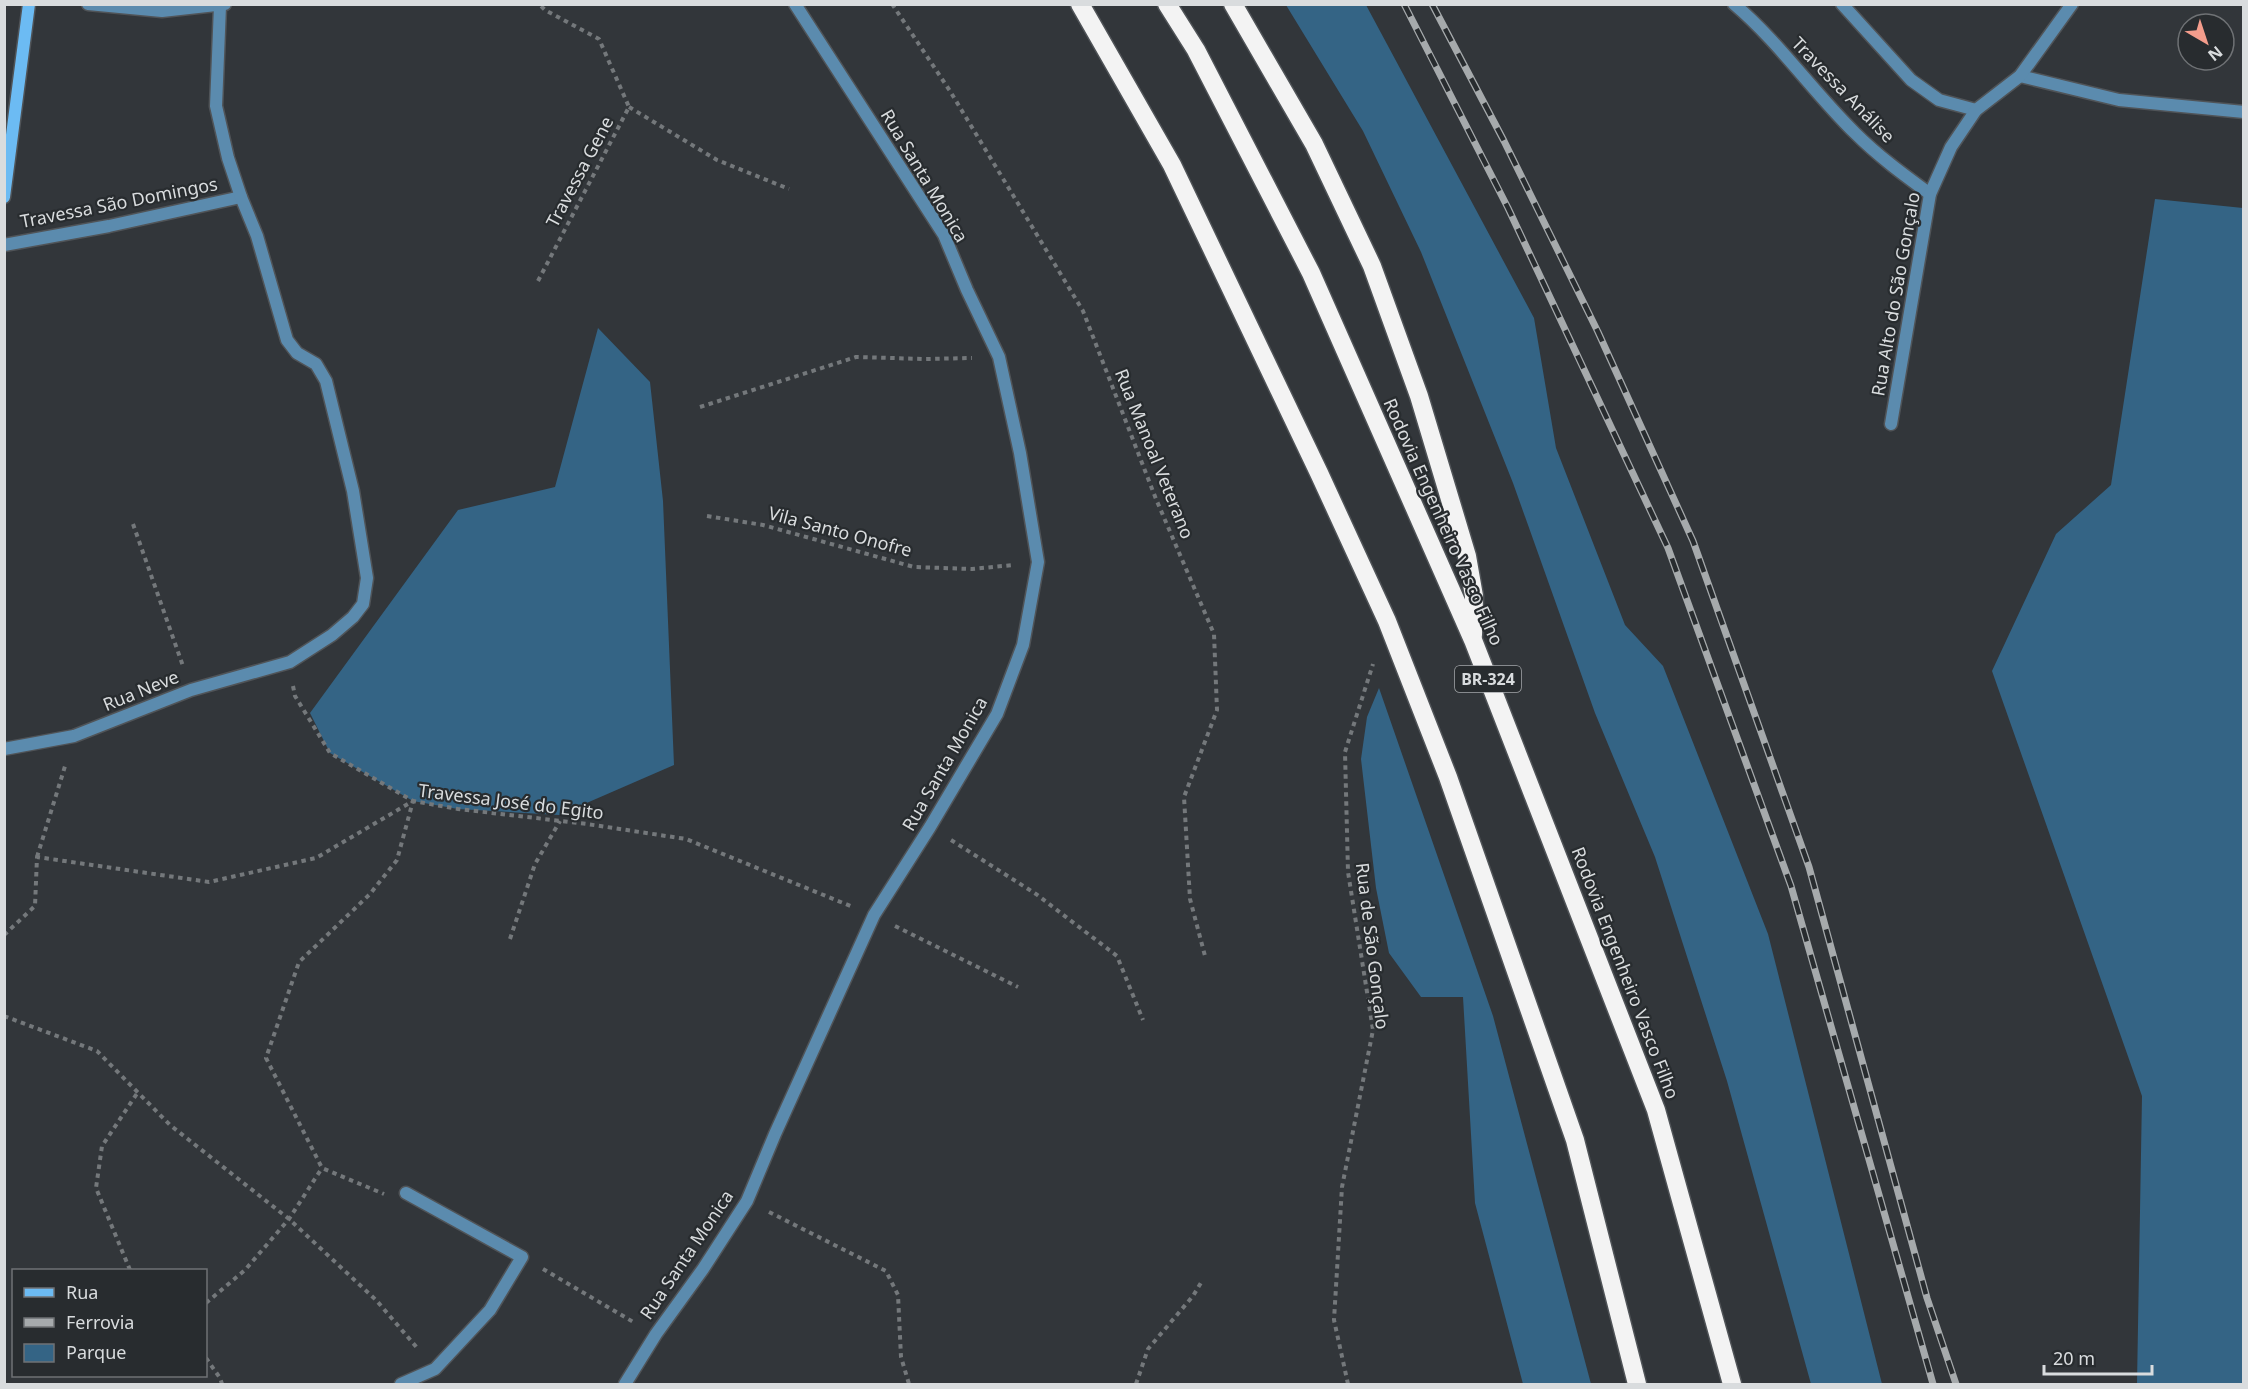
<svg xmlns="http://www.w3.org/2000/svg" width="2248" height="1389" font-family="'Noto Sans',sans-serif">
	<rect width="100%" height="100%" fill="#32363a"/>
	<g fill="#346485">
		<polygon points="1286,5 1366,5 1534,318 1556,448 1625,625 1663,666 1768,934 1882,1384 1811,1384 1727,1081 1655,857 1595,713 1513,483 1421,252 1363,131"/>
		<polygon points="2155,199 2243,208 2243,1384 2137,1384 2142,1096 1992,671 2056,534 2111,485"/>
		<polygon points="598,328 650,382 663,501 674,765 559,815 458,809 413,801 330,753 310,713 458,510 555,487"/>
		<polygon points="1379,688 1493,1016 1591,1384 1523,1384 1475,1203 1463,997 1421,997 1389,953 1376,888 1361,759 1367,717"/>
	</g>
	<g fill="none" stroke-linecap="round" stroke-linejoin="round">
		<defs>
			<g id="street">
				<polyline points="88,4 162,11 225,4"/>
				<path d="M1734,4C1779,42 1813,92 1855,133C1878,156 1904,175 1930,194"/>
				<polyline points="1842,4 1911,80 1939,100 1976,110"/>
				<polyline points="2020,76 2119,100 2244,112"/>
				<polyline points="4,245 109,226 241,197"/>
				<polyline points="1891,424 1930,194 1951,147 1976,110 2020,76 2072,4"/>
				<polyline points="4,749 74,736 191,690 290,662 332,635 353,617 363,604 367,578 353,491 326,381 316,364 297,353 287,340 257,236 241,197 228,158 216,106 220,6"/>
				<polyline points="401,1384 435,1369 490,1310 522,1257 406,1193"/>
				<polyline points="625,1384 656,1334 703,1269 747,1201 775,1134 874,915 930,827 997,714 1023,645 1038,562 1020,453 999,357 967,290 944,235 795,4"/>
			</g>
			<polyline id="secondary" points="4,197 29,4"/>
			<g id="highway">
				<polyline points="1080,4 1172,165 1319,473 1387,621 1448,777 1575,1140 1637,1384"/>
				<polyline points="1167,4 1196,50 1311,273 1473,640 1656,1110 1732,1384"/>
				<polyline points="1233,4 1314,144 1372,266 1419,396 1467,556 1474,596 1473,635"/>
			</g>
		</defs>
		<use href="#street" stroke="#505458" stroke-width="15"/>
		<use href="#secondary" stroke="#505458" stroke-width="15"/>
		<use href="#highway" stroke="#505458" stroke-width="21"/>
		<g stroke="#74787b" stroke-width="4" stroke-dasharray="4.5 4.5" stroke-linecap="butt">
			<polyline points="892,4 950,91 1083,311 1156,499 1214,634 1217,710 1184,797 1190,899 1205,956"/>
			<polyline points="629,107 717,160 789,189"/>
			<polyline points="538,281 629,107 599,39 545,10 539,4"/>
			<polyline points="700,407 856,357 925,359 972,358"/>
			<polyline points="707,516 763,525 914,567 972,569 1013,565"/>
			<polyline points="133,524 183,666"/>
			<polyline points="293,686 295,696 330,753 413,801 397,860 370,894 299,962 266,1058 322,1168 384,1194"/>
			<polyline points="951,840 1036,894 1117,956 1143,1020"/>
			<polyline points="37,857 66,763"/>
			<polyline points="895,926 1018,987"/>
			<polyline points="4,935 35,906 37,857 209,882 316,858 413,801 458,809 587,824 686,839 853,907"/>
			<polyline points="510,939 535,864 560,821"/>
			<polyline points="4,1016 97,1051 170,1125 289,1219 376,1300 419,1350"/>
			<polyline points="769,1212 886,1271 898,1295 901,1357 909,1384"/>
			<polyline points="543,1269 635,1323"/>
			<polyline points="130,1270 96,1188 102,1146 138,1092"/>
			<polyline points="206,1303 245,1270 289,1219 322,1168"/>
			<polyline points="206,1358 220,1378 222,1384"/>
			<polyline points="1136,1384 1148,1349 1193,1296 1202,1281"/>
			<polyline points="1348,1384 1334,1320 1342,1187 1373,1030 1348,872 1345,752 1373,664"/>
		</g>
		<use href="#street" stroke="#5b8bae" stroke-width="12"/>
		<use href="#secondary" stroke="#6cbbf3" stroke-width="12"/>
		<use href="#highway" stroke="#f3f3f3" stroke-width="18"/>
		<defs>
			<g id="rail">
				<polyline points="1404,4 1508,208 1668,548 1791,886 1933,1384"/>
				<polyline points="1432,4 1504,141 1598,332 1693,541 1809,867 1927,1298 1956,1384"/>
			</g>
		</defs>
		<use href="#rail" stroke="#a6aaac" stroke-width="7"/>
		<use href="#rail" stroke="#282c2f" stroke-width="4.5" stroke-dasharray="14" stroke-linecap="butt"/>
	</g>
	<g text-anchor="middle" stroke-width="4.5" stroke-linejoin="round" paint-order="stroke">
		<rect fill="#282c2f" stroke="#a4a7aa" stroke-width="1.5" x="1455" y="666" width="66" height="26" rx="4.5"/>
		<g font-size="16" font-weight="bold" fill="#d9dcde">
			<text x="1488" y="685">BR-324</text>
		</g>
		<g font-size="18" fill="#d9dcde" stroke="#282c2f">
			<text transform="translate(1843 90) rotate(46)" y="6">Travessa Análise</text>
			<text transform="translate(580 172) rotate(-62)" y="6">Travessa Gene</text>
			<text transform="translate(924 176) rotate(59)" y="6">Rua Santa Monica</text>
			<text transform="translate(119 203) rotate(-11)" y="6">Travessa São Domingos</text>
			<text transform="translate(1896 294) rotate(-80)" y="6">Rua Alto do São Gonçalo</text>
			<text transform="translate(1154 454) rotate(68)" y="6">Rua Manoal Veterano</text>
			<text transform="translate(1443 522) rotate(66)" y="6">Rodovia Engenheiro Vasco Filho</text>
			<text transform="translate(840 532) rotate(15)" y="6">Vila Santo Onofre</text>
			<text transform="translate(141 691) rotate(-22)" y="6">Rua Neve</text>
			<text transform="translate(945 764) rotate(-60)" y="6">Rua Santa Monica</text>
			<text transform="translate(511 802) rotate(7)" y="6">Travessa José do Egito</text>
			<text transform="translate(1372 946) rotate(83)" y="6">Rua de São Gonçalo</text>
			<text transform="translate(1625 973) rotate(69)" y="6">Rodovia Engenheiro Vasco Filho</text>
			<text transform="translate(687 1255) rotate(-56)" y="6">Rua Santa Monica</text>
		</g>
	</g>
	<rect width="2248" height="1389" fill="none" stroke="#d9dcde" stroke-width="12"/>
	<rect x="12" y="1269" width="195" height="108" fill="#282c2f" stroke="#6f7275" stroke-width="1.5"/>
	<rect x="24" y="1288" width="30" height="9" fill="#6cbbf3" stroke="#6f7275" stroke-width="1.5"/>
	<text x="66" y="1299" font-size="18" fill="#d9dcde">Rua</text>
	<rect x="24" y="1318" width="30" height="9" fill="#a6aaac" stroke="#6f7275" stroke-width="1.5"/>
	<text x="66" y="1329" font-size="18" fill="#d9dcde">Ferrovia</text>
	<rect x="24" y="1344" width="30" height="18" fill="#346485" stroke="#6f7275" stroke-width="1.5"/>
	<text x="66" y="1359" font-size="18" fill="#d9dcde">Parque</text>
	<g transform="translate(2206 42) rotate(141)"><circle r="28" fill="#282c2f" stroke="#6f7275" stroke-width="1.5"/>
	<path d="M0-4.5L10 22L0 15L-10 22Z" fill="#f49d8c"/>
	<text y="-9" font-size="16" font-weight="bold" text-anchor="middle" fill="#d9dcde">N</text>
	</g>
	<path d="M2044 1365v9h108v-9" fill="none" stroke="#d9dcde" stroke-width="3"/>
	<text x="2053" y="1365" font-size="18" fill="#d9dcde" stroke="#282c2f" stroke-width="4.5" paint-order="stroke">20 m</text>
</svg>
